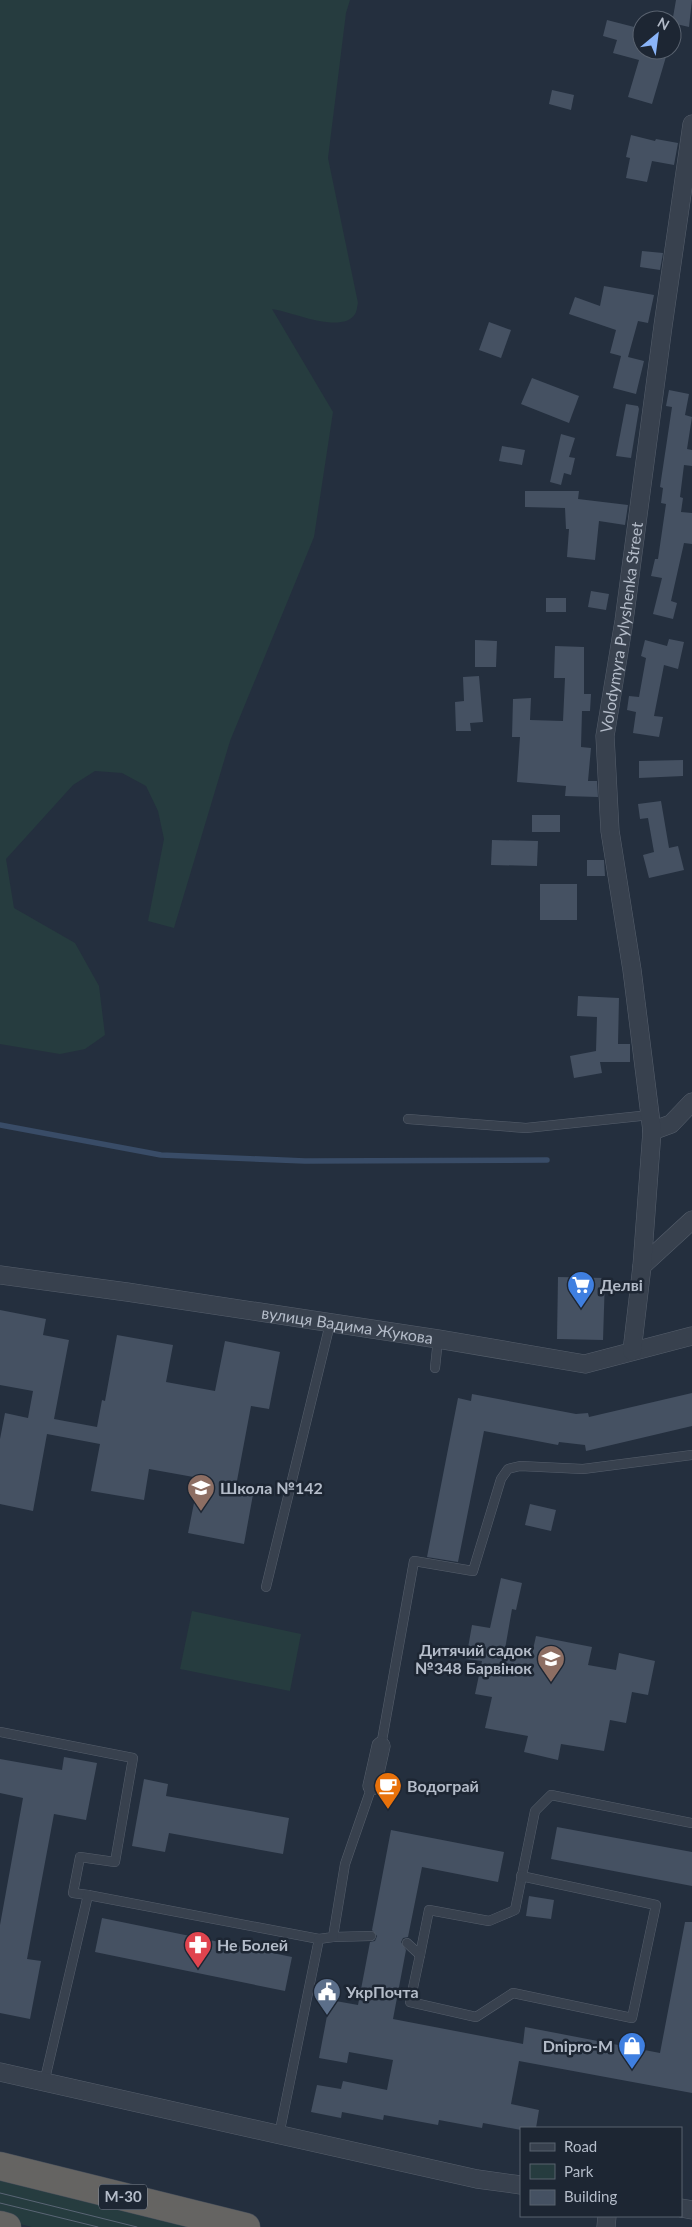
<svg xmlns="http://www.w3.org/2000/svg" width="692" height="2227" font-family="Lato,sans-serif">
	<rect width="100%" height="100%" fill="#242f3e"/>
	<g fill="#263c3f">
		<path d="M0,0H350L346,13L328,158L358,303C357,306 357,312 355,314C342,335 290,311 272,309L333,412L314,537L230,741L174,928L148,921L164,839L158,811L146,786L122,773L95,771L73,785L6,859L14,908L75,943L99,986L105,1035L85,1049L60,1054L0,1044Z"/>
		<polygon points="192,1611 301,1634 290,1691 180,1669"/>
		<polygon points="0,2179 203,2227 32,2227 0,2219"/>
	</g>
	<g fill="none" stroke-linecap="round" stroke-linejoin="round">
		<polyline stroke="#394c67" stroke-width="5.5" points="0,1125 161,1155 305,1161 547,1160"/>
	</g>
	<g fill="#455162">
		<polygon points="676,0 692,0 689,27 672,23"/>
		<polygon points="607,20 642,29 642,50 668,50 652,104 628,97 639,60 613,53 617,40 603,36"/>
		<polygon points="552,90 574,95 571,110 549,104"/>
		<polygon points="631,135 655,141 656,139 678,143 674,165 652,161 647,182 626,178 630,158 626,157"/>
		<polygon points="642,251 663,253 660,270 640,267"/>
		<polygon points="604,286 654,295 648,323 638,321 628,357 644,361 636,394 613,388 621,356 610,353 616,330 569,314 575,297 600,306"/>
		<polygon points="489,322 511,330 501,358 479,350"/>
		<polygon points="532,378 579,396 569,423 521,404"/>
		<polygon points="669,390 689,394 685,415 692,417 687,449 692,450 692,466 684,465 680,497 683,498 681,512 692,513 692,544 684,543 671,601 677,603 673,619 653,614 662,578 651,576 655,559 658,559 666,504 661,503 663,488 660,487 672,407 666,406"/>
		<polygon points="626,404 638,406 639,409 631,458 616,456"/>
		<polygon points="561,434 575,438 569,457 575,458 571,475 564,473 561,485 550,482"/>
		<polygon points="502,446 525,450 522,465 499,461"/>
		<polygon points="525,491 579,491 578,499 628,505 625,525 599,521 595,560 567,557 569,529 566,529 565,508 525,507"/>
		<polygon points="591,591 609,594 606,610 588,607"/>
		<rect x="546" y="598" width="20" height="14"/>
		<polygon points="669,639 684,642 678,669 664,665 654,716 663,717 659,737 633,733 636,712 627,710 629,696 639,697 646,658 641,656 645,640 667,646"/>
		<polygon points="475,640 497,641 496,667 475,667"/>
		<polygon points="555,646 584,647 584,694 591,694 590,711 582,711 581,747 591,748 588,781 597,781 598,797 565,796 566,786 517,782 520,737 512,737 513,699 531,698 530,720 563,721 565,678 554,678"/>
		<polygon points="479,676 483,722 470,723 471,731 456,731 455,702 464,701 463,677"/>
		<polygon points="683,760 683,776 639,778 639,761"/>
		<polygon points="661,801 669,848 678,846 684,870 649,878 643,855 654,852 648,818 640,819 638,804"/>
		<rect x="532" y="815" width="28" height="17"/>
		<polygon points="492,840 538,841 537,866 491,865"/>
		<polygon points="587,860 604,860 605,876 587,876"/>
		<rect x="540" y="884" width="37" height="36"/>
		<polygon points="578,996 619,998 618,1044 630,1044 630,1062 600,1062 602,1073 574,1078 570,1056 596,1051 597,1017 577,1016"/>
		<polygon points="558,1277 605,1278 603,1340 557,1339"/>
		<polygon points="0,1310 46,1319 43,1335 69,1340 54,1419 97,1427 102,1400 105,1401 117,1335 173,1345 166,1382 215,1391 225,1341 280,1352 269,1409 251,1406 236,1486 254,1489 244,1544 188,1533 199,1478 149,1469 144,1500 91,1491 100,1444 47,1434 33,1511 0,1504 0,1439 5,1413 28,1418 33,1391 0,1385"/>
		<polygon points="692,1393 692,1426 586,1451 585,1445 559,1442 558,1445 484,1431 458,1562 427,1557 458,1398 471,1401 472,1394 576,1414 588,1413 589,1417"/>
		<polygon points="530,1504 556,1510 551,1531 525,1525"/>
		<polygon points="501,1578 522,1583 516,1610 512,1609 505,1649 532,1654 536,1636 592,1647 588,1665 616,1670 619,1653 655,1661 648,1695 632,1692 626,1723 610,1720 604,1751 561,1744 558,1760 524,1752 528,1736 485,1728 492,1697 475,1694 482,1661 466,1659 472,1625 490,1628"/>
		<polygon points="64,1757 97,1763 86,1820 54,1814 27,1959 41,1961 30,2019 0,2013 0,1925 23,1798 0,1793 0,1759 62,1770"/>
		<polygon points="144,1779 168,1784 166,1796 289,1818 283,1854 169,1833 165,1852 132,1846"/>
		<polygon points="557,1827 692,1852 692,1886 551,1859"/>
		<polygon points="391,1830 504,1852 498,1882 422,1867 408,1937 403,1938 401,1942 406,1950 393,2019 523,2044 525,2027 660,2053 685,1922 692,1922 692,2093 519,2061 511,2104 539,2110 536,2128 521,2128 521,2130 483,2123 482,2128 439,2120 438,2125 384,2115 383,2120 342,2112 341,2118 311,2112 317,2085 341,2089 343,2081 387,2090 393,2060 349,2052 347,2063 319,2058 330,2000 358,2005 370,1942 375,1941 377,1936 372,1930"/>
		<polygon points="529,1896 554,1900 551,1919 526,1916"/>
		<polygon points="102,1918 292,1957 285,1991 95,1952"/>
	</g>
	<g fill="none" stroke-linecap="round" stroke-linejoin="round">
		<defs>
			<g id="service">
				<polyline points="408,1119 526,1128 650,1115"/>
				<polyline points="435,1368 438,1339"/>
				<polyline points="266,1587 330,1324"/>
				<polyline points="0,1732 133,1758 115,1862 80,1857 73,1893 88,1895"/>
				<polyline points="381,1746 414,1561 473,1571 501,1479 508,1469 520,1466 583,1469 692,1455"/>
				<polyline points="333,1937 371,1936"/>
				<polyline points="407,1943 420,1955 429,1910 489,1921 515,1910 535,1811 551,1795 692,1823"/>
				<polyline points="420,1955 410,2002 476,2017 513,1993 632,2018 656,1905 521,1876"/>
				<polyline points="44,2083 88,1895 319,1939"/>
				<polyline points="279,2135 319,1939 333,1937 345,1864 372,1786"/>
			</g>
			<g id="minor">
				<polyline points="652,1131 671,1124 692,1102"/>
				<polyline points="642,1266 692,1220"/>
				<path id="s1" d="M0,1275L127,1292L438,1339L585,1364L692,1336"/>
				<path id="s2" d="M632,1351L642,1266L652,1131L632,970L610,831L605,736L624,621L663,326L692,124"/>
				<polyline points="372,1786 381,1746"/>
				<polyline points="0,2072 477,2179 521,2185"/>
				<polyline points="681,2208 692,2210"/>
				<polyline points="606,2227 607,2216"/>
			</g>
			<g id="trunk">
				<polyline points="0,2166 246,2227"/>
				<polyline points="0,2225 7,2227"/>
			</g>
		</defs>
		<use href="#service" stroke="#565f6c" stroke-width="10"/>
		<use href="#minor" stroke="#565f6c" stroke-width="19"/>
		<use href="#trunk" stroke="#434c59" stroke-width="29"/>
		<use href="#service" stroke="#38414e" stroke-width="9"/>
		<use href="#minor" stroke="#38414e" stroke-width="18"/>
		<use href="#trunk" stroke="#656462" stroke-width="28"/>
		<g stroke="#5a6575" stroke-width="1">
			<polyline points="0,2193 137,2227"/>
			<polyline points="0,2203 98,2227"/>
		</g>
	</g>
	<defs>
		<symbol id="supermarket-pin" viewBox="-11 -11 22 30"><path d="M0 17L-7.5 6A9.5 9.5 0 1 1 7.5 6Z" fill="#3f7fe0" stroke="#1d2633"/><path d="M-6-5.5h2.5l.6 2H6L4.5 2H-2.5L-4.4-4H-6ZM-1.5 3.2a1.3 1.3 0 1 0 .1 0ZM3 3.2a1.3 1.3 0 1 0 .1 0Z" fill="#fff"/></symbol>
		<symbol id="school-pin" viewBox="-11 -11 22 30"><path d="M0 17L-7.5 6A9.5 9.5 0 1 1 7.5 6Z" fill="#8d6e63" stroke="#1d2633"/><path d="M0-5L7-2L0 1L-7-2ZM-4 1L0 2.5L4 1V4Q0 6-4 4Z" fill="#fff"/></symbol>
		<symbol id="cafe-pin" viewBox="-11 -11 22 30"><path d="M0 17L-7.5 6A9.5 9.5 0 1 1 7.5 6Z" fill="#e8710a" stroke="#1d2633"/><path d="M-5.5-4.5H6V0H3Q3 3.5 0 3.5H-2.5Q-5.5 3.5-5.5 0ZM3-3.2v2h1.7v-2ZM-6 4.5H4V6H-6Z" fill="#fff"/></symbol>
		<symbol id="pharmacy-pin" viewBox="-11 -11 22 30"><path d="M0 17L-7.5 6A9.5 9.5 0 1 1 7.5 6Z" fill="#e0444e" stroke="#1d2633"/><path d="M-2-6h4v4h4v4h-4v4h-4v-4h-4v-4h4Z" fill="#fff"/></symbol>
		<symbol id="civic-pin" viewBox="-11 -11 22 30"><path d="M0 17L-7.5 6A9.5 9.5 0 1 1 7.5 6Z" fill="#5c6f8a" stroke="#1d2633"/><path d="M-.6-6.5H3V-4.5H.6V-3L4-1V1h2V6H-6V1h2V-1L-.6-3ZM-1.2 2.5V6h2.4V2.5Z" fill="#fff"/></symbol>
		<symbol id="shop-pin" viewBox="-11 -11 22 30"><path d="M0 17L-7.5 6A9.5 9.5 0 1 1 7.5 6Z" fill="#3f7fe0" stroke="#1d2633"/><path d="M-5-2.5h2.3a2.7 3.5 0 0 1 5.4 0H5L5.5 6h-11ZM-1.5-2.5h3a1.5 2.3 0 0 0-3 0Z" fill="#fff"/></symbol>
	</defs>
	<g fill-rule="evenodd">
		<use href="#supermarket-pin" x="565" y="1269" width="32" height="43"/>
		<use href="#school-pin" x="185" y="1472" width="32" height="43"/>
		<use href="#school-pin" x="535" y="1643" width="32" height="43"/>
		<use href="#cafe-pin" x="372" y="1770" width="32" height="43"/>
		<use href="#pharmacy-pin" x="182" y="1929" width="32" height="43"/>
		<use href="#civic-pin" x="311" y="1976" width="32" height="43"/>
		<use href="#shop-pin" x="616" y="2030" width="32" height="43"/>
	</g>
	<g text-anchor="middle" stroke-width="5" stroke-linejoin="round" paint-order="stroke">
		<rect fill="#1d2633" stroke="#878f9c" stroke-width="1" x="99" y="2184.5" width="48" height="25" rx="4"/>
		<g font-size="15" font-weight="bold" fill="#b4bcc9">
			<text x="123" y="2202">М-30</text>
		</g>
		<g font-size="16" fill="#b4bcc9" stroke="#1d2633">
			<text dy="6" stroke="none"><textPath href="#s2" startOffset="729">Volodymyra Pylyshenka Street</textPath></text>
			<text dy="6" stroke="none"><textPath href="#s1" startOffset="351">вулиця Вадима Жукова</textPath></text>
		</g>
		<g font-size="16" font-weight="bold" fill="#b4bcc9" stroke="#1d2633" text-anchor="start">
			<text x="600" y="1291">Делві</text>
			<text x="220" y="1494">Школа №142</text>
			<text x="532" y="1656" text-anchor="end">Дитячий садок<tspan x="532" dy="18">№348 Барвінок</tspan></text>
			<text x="407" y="1792">Водограй</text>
			<text x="217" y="1951">Не Болей</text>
			<text x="346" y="1998">УкрПочта</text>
			<text x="613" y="2052" text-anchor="end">Dnipro-M</text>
		</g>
	</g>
	<rect x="520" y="2127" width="162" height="90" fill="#1d2633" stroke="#59626f"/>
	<rect x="530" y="2143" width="25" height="8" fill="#38414e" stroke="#59626f"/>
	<text x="564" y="2152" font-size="15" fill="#b4bcc9">Road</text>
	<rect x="530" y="2164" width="25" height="15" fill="#263c3f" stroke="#59626f"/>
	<text x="564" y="2177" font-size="15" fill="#b4bcc9">Park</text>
	<rect x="530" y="2190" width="25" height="15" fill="#455162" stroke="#59626f"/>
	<text x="564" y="2202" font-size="15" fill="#b4bcc9">Building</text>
	<g transform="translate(657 35) rotate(29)"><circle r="24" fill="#1d2633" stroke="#59626f"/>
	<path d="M0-4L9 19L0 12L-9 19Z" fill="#8ab4f8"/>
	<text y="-8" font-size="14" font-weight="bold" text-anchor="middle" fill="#b4bcc9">N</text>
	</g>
</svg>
